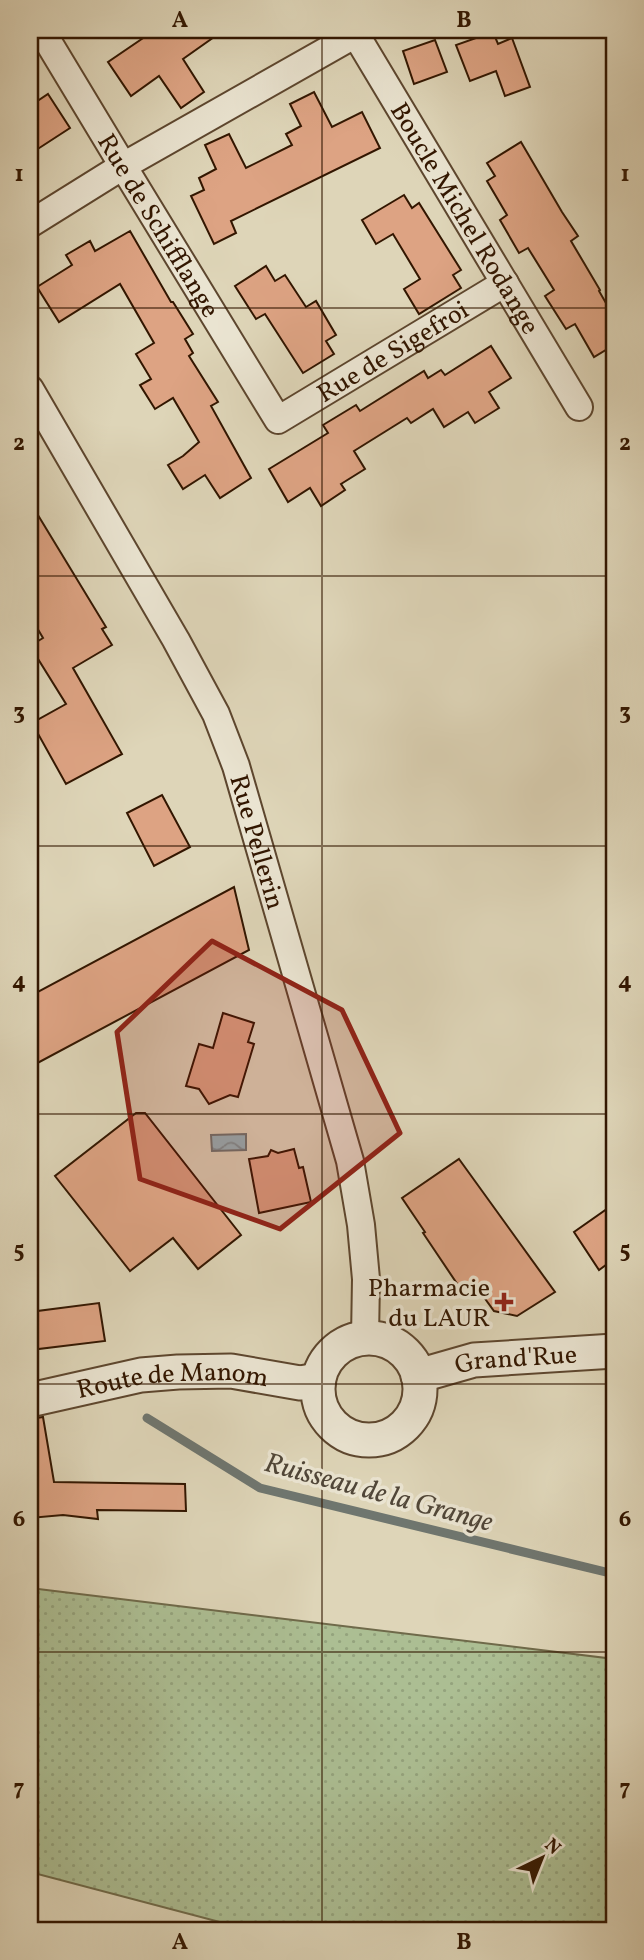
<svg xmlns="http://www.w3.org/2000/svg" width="644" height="1960" font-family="Vollkorn,serif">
	<defs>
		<pattern id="grass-dots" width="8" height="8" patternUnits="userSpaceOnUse" patternTransform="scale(1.75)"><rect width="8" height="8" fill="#acbe93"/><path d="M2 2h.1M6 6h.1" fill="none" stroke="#94a37d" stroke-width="1.8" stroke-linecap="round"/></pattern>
		<pattern id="water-waves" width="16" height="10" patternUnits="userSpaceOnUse" patternTransform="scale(1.75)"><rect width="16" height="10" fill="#97b6b9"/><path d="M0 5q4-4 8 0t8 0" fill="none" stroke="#7c9394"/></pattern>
	</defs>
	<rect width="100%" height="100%" fill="#ded5b8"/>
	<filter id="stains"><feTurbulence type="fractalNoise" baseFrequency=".00286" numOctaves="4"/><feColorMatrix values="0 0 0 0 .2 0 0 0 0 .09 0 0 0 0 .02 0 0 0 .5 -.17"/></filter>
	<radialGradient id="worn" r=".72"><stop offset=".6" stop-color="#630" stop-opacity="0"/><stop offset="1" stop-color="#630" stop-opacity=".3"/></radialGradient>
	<polygon fill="url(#grass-dots)" stroke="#6f6a4a" stroke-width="2" points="30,1588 614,1659 614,1930 250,1930 30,1872"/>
	<polygon fill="url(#water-waves)" stroke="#6f766f" stroke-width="2" points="246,1134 246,1150 212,1151 211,1135"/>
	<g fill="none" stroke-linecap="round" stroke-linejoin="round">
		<polyline stroke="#6f766f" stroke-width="9" points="147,1418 260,1488 614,1574"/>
	</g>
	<g fill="#dda383" stroke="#321600" stroke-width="2">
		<polygon points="155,30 224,30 183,59 204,92 181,108 159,76 131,96 108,62"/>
		<polygon points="493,32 498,44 512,38 530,87 505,96 496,71 470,81 456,45"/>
		<polygon points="435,40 447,72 414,84 403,51"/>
		<polygon points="314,92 332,127 362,112 380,148 231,221 236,233 214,244 191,196 204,190 199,178 216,169 205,145 229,134 246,168 292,145 286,134 301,126 290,104"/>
		<polygon points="48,94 70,128 30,154 30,106"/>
		<polygon points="521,142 562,212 578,236 571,241 600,290 599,291 614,317 614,345 594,357 575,324 566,329 545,296 554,290 528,248 519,253 500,220 507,215 487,181 495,176 487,163"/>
		<polygon points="404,195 412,208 419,203 461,270 453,275 461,288 419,314 404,289 420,279 393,234 376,244 362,220"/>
		<polygon points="130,231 171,302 173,302 193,334 185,339 193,353 189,356 218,402 211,406 251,478 220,498 205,475 183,489 168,465 183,456 199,442 173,398 155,409 140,385 151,379 136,354 154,343 120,284 59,322 37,287 72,265 66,255 90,241 95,251"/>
		<polygon points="266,266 275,281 285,275 306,307 316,301 336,335 326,341 334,354 303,373 265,314 256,319 235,286"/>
		<polygon points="491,346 511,378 489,392 499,408 475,423 468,412 444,427 433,409 411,423 407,418 354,451 365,469 341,484 345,490 321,506 310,488 288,502 269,469 328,433 323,425 356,405 360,411 424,371 428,378 441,370 445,375"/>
		<polygon points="30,502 106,627 102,629 112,645 73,668 122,754 66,784 32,723 66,704 30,646 43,638 30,616"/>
		<polygon points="162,795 190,847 154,866 127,813"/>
		<polygon points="234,887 249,950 30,1067 30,996"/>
		<polygon points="223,1013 254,1023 248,1042 254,1044 238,1097 230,1095 209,1104 199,1089 186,1086 199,1044 213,1048"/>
		<polygon points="136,1113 145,1113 241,1235 198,1269 173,1238 130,1271 55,1176"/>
		<polygon points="294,1149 299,1168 303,1167 311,1202 259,1213 249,1159 268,1156 271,1150 278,1153"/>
		<polygon points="459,1159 555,1292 517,1316 494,1311 478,1289 466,1297 423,1233 425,1232 402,1198"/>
		<polygon points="614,1204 614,1259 599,1270 574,1232"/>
		<polygon points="99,1303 105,1341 30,1350 30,1312"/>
		<polygon points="43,1417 54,1482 185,1484 186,1511 97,1510 98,1519 63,1515 30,1518 30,1419"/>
	</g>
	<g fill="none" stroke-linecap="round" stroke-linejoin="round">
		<defs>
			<g id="minor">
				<path id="s1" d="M41,30L123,166L278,420L505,283"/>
				<path id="s2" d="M353,30L579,407"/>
				<polyline points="30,224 123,166 363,30"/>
				<path id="s3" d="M30,389L176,640L216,714L236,766L350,1161L361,1225L366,1279L365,1338"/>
			</g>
			<g id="tertiary">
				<circle cx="369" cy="1389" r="51"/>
				<path id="s4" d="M418,1376L474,1360L614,1351"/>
				<path id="s5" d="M30,1400L141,1375L178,1372L231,1371L300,1383L318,1380"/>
			</g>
		</defs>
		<use href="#minor" stroke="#5d462e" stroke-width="30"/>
		<use href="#tertiary" stroke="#5d462e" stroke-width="37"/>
		<use href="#minor" stroke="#eae4d1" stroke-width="26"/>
		<use href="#tertiary" stroke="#eae4d1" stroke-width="33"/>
	</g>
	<path fill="#8f2418" fill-opacity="0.2" stroke="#8f2418" stroke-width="5" stroke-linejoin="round" d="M212,941L342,1010L400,1133L280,1229L140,1179L117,1032Z"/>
	<path fill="none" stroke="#321600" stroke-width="2" stroke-opacity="0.55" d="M322,30V1930M30,308H614M30,576H614M30,846H614M30,1114H614M30,1384H614M30,1652H614"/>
	<path fill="#8f2418" stroke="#eae4d1" stroke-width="2.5" d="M500.5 1291.5h7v7h7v7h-7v7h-7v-7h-7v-7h7z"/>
	<g text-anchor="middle" stroke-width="7" stroke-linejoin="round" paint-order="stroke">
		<g font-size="26" fill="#321600" stroke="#eae4d1">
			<text dy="9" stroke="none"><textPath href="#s2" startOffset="219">Boucle Michel Rodange</textPath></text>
			<text dy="9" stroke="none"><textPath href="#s1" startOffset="228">Rue de Schifflange</textPath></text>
			<text dy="9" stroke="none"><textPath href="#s1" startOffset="590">Rue de Sigefroi</textPath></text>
			<text dy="9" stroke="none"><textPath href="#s3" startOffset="509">Rue Pellerin</textPath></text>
			<text dy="9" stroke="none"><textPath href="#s4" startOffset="100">Grand'Rue</textPath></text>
			<text dy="9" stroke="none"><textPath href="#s5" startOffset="145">Route de Manom</textPath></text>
		</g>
		<g font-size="26" fill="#321600" stroke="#eae4d1" text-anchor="end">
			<text x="490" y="1296">Pharmacie<tspan x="490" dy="30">du LAUR</tspan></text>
		</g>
		<g font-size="28" font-style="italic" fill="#504638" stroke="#eae4d1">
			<text transform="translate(379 1491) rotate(15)" y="10">Ruisseau de la Grange</text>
		</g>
	</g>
	<rect width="644" height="1960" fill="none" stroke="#ded5b8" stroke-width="77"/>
	<g transform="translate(542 1858) rotate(43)" stroke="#eae4d1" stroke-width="5" paint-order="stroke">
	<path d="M0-5L12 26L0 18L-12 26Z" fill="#321600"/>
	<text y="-10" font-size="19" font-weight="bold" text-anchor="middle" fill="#321600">N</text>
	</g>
	<rect x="38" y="38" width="568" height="1884" fill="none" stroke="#321600" stroke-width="2.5"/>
	<g font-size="23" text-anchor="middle" font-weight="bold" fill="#321600">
		<text x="180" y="27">A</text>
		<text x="464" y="27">B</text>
		<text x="19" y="181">1</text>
		<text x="625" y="181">1</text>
		<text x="19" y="450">2</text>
		<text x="625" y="450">2</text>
		<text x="19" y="719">3</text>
		<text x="625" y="719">3</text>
		<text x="19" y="988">4</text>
		<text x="625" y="988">4</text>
		<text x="19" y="1257">5</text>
		<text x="625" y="1257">5</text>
		<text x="19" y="1526">6</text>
		<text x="625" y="1526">6</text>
		<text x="19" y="1795">7</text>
		<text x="625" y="1795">7</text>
		<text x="180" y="1949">A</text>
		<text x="464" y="1949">B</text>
	</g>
	<rect width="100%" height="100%" filter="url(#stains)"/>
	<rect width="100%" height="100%" fill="url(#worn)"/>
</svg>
